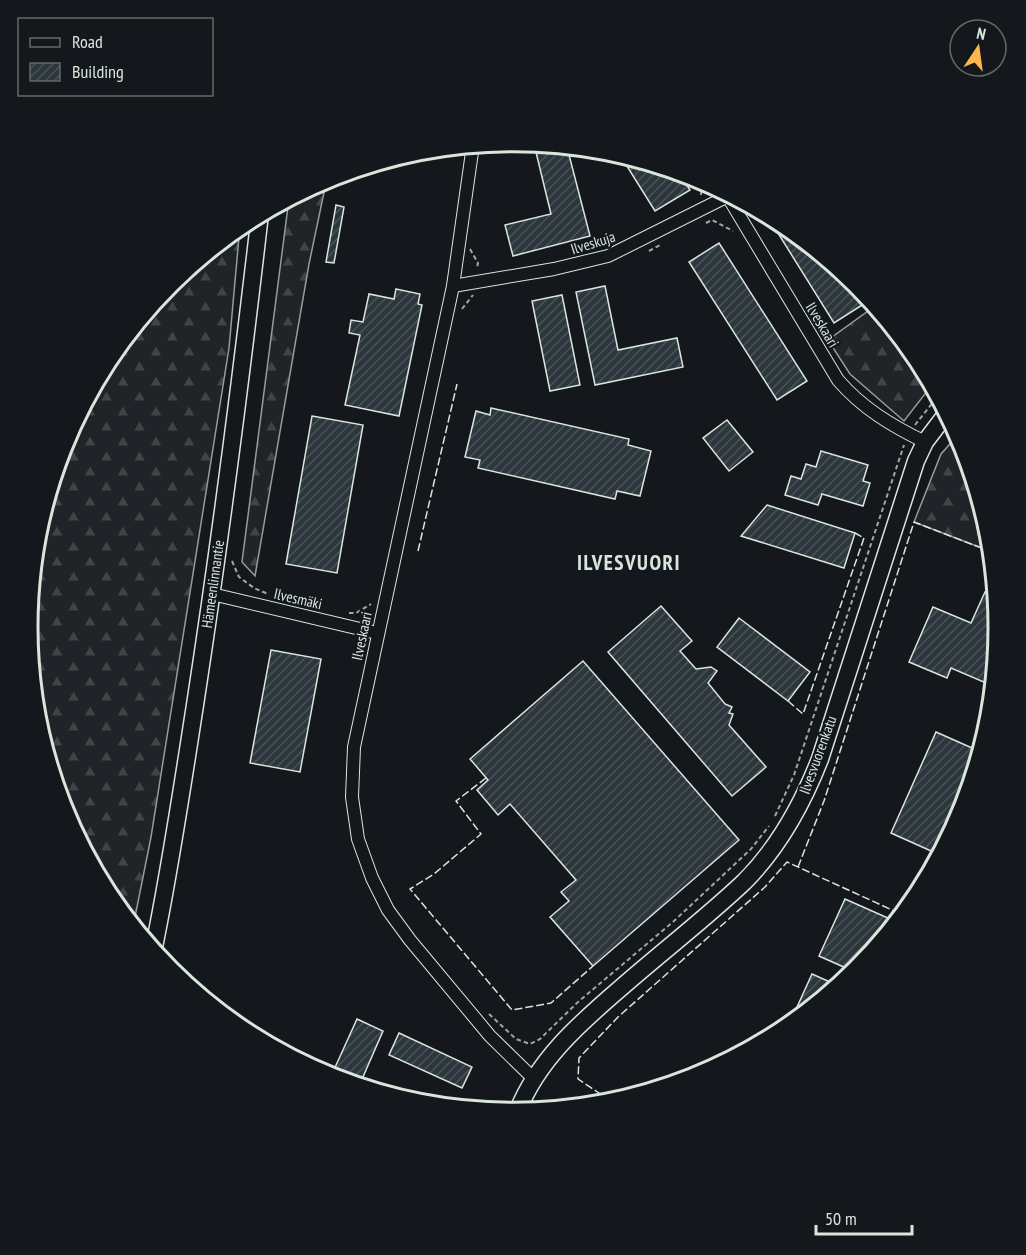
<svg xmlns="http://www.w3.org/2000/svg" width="1026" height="1255" font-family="'PT Sans Narrow',sans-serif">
	<defs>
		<pattern id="forest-firs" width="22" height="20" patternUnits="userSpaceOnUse" patternTransform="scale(1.5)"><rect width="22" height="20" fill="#202428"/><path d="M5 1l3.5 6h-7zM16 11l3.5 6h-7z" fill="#404447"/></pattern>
		<pattern id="building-hatch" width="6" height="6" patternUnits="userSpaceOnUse" patternTransform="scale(1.5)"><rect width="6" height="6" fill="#2c363c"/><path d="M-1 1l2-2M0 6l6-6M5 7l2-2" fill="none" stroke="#4a5358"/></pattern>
	</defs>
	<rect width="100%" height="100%" fill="#14181c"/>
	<g fill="url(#forest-firs)" stroke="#939e99" stroke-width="1.5">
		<polygon points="327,178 309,264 255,576 242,562 289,199"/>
		<polygon points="240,226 229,348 151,837 133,927 109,897 64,813 36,722 27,627 36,532 64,441 109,357 170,284"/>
		<polygon points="875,306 917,358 932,385 904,421 850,374 828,340"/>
		<polygon points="958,435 990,533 992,552 914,522 941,454"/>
	</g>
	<g fill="url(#building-hatch)" stroke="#d8e6dc" stroke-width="1.5">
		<polygon points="534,144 567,147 590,236 513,256 505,225 551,214"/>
		<polygon points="620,155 679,173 690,190 655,211"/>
		<polygon points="336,205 344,207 334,263 326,262"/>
		<polygon points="770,216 783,224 857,284 870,300 834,323 768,217"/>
		<polygon points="719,243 807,381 777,400 689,262"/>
		<polygon points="605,286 618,350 677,338 683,367 595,385 576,292"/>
		<polygon points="396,289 420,294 418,304 422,305 399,416 345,405 360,335 349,333 351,320 363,322 369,294 394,299"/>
		<polygon points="562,295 580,385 550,391 532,301"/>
		<polygon points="491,408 629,439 628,445 651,451 640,496 617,491 615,499 478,468 480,460 465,457 476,411 490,415"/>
		<polygon points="312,416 363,425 337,573 286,564"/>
		<polygon points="727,420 753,452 729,471 703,438"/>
		<polygon points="821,451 868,465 863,481 870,483 863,506 822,494 818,505 785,495 791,476 801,479 806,464 816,467"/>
		<polygon points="767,505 855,533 844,568 741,536"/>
		<polygon points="985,592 996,598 999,627 993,686 951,668 947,678 909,662 933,607 971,623"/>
		<polygon points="661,606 692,641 680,651 696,669 711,667 717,671 708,683 725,704 732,707 729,713 733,714 729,725 766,767 732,796 608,652"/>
		<polygon points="739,618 810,672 788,701 717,647"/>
		<polygon points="271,650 321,659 300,772 250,763"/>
		<polygon points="583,661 739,840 593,966 550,917 569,901 561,892 576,880 510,804 498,815 477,790 488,780 470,759"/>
		<polygon points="936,732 981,752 962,814 940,855 891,833"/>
		<polygon points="845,899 897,922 855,972 819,956"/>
		<polygon points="812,974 839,986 788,1027"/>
		<polygon points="357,1019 383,1031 359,1086 332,1074"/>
		<polygon points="399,1033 472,1067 462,1088 389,1055"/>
	</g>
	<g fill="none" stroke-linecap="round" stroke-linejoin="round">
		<defs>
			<g id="street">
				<polyline points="473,145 453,286 354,747 352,797 358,839 372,878 388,910 410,940 490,1036 534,1079"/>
				<path d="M725,192L838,380C862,408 892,426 925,442"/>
				<polyline points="453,286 554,269 608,256 730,195"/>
				<polyline points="212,594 377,633"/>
			</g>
			<g id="secondary">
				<path d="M153,952C170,870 182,788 195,705C220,542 241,379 260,214"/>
				<path d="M517,1113C537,1060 581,1022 623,986C663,951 706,918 744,882C779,847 802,805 820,759L916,461L925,442L947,413"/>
			</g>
		</defs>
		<use href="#street" stroke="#d8e6dc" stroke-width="14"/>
		<use href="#secondary" stroke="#d8e6dc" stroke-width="19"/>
		<g stroke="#9da8a2" stroke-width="2" stroke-dasharray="4.5 3" stroke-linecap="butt">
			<polyline points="701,195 702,180"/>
			<polyline points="706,223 712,220 733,231"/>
			<polyline points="470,249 478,263 477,268"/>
			<polyline points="649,251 660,245"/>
			<polyline points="462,309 473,295"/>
			<polyline points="915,425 938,396"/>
			<polyline points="232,561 239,577 254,588 268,594"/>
			<polyline points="349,613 356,613 371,604"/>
			<polyline points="775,816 794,775 904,445"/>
			<polyline points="489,1014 516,1039 530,1044 540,1039 578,1002 674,921 751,849 769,826"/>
		</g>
		<use href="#street" stroke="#14181c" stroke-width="12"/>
		<use href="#secondary" stroke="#14181c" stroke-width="16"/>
		<g stroke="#d8e6dc" stroke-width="1.5" stroke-dasharray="8 3" stroke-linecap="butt">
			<polyline points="418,551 457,384"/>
			<polyline points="788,701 803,714 864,538 855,533"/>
			<polyline points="486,778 456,801 481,834 434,874 410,889 512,1010 551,1003 593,966"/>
			<polyline points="798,867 824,801 914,522 992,552"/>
			<polyline points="594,1106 599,1093 578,1079 579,1058 618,1017 765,887 787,862 903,915"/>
		</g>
	</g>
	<g text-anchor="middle" stroke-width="4.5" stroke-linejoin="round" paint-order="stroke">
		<g font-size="15" fill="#d8e6dc" stroke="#14181c">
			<text transform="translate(593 243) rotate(-17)" y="5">Ilveskuja</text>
			<text transform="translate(822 325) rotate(59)" y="5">Ilveskaari</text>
			<text transform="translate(213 584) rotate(-82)" y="5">Hämeenlinnantie</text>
			<text transform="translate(298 599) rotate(13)" y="5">Ilvesmäki</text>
			<text transform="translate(362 636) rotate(-78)" y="5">Ilveskaari</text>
			<text transform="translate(818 755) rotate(-70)" y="5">Ilvesvuorenkatu</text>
		</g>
		<g font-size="21" font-weight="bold" letter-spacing="1.5" fill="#d8e6dc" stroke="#14181c">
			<text x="629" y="570">ILVESVUORI</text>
		</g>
	</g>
	<path d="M0 0H1026V1255H0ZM38 627a475 475 0 1 1 950 0a475 475 0 1 1-950 0Z" fill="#14181c" fill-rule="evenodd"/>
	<path fill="none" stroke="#d8e6dc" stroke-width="3" d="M38 627a475 475 0 1 1 950 0a475 475 0 1 1-950 0Z"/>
	<rect x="18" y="18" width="195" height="78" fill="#14181c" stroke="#626a69" stroke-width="1.5"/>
	<rect x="30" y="38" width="30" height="9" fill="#14181c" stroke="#626a69" stroke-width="1.5"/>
	<text x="72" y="48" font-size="18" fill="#d8e6dc">Road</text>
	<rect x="30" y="63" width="30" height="18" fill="url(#building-hatch)" stroke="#626a69" stroke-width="1.5"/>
	<text x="72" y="78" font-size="18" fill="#d8e6dc">Building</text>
	<g transform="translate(978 48) rotate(13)"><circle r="28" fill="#14181c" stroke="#626a69" stroke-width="1.5"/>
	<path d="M0-4.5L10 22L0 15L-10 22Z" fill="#ffb74d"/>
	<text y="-9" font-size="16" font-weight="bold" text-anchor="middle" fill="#d8e6dc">N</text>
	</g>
	<path d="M816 1225v9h96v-9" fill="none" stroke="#d8e6dc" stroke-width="3"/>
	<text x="825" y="1225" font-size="18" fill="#d8e6dc" stroke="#14181c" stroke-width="4.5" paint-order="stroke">50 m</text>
</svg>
